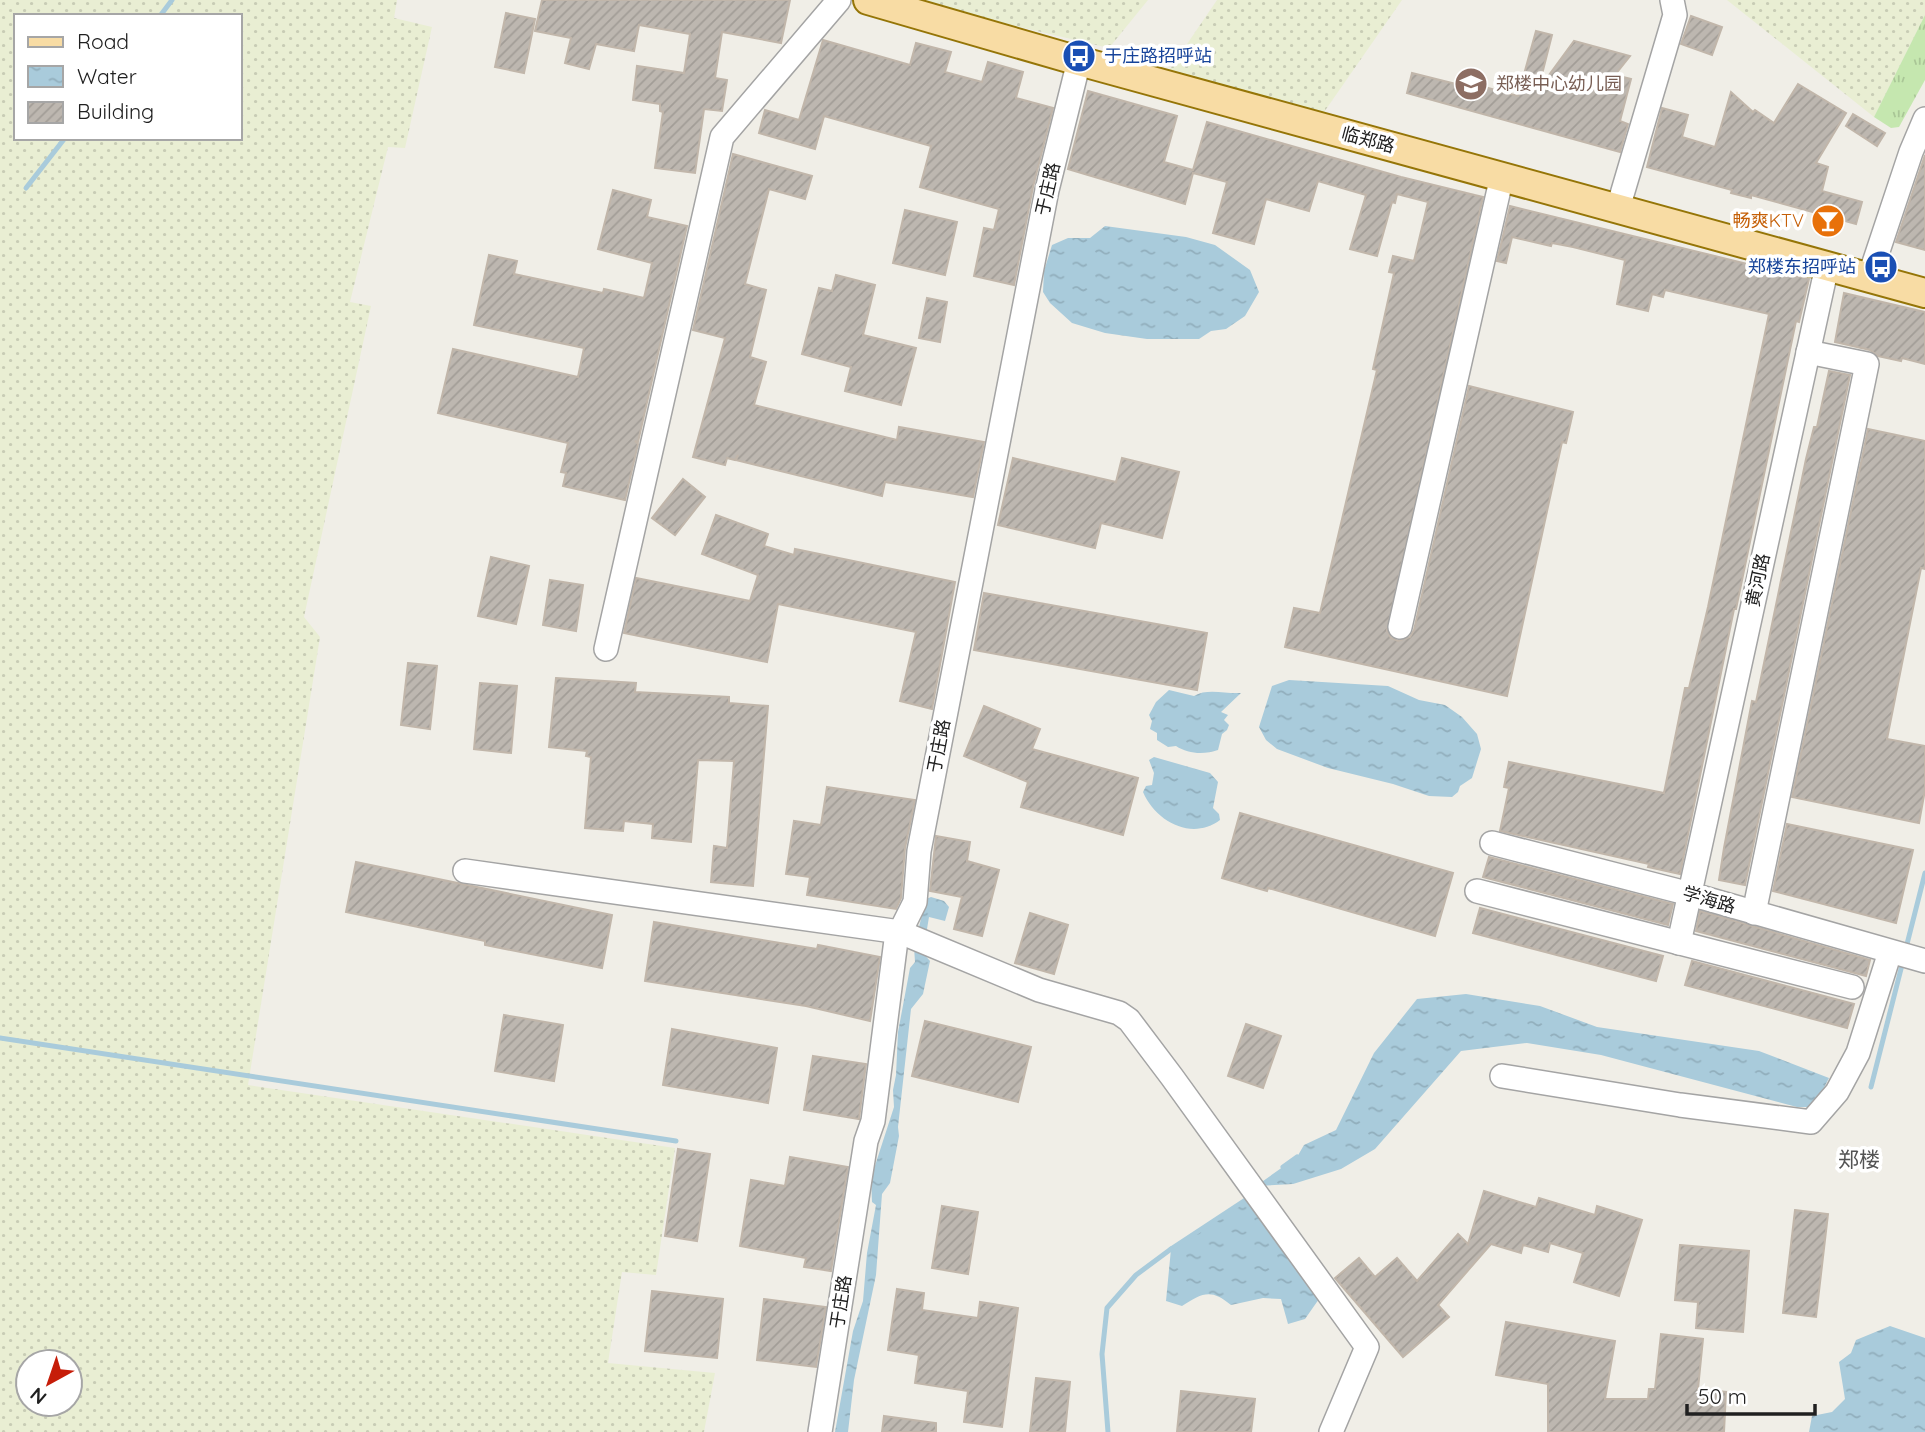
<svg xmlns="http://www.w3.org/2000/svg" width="1925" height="1432" font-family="Quicksand,'Noto Sans SC',sans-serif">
	<defs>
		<pattern id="farmland-dots" width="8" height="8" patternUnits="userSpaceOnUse" patternTransform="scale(1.75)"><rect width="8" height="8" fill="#e9eed3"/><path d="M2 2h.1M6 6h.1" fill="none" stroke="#c8ccb5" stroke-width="1.8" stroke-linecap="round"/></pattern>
		<pattern id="grass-tufts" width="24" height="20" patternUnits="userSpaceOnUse" patternTransform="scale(1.75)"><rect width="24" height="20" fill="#c5e7af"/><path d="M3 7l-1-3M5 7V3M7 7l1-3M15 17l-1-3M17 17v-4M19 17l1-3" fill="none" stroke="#a9c696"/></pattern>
		<pattern id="water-ripples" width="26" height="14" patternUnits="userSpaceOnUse" patternTransform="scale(1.75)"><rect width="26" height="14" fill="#a9cbdb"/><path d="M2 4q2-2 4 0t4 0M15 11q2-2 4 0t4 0" fill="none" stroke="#91aebc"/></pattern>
		<pattern id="building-hatch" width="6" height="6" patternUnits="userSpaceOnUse" patternTransform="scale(1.75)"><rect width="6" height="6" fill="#bdb7b0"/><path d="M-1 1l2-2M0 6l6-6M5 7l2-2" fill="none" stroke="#a29d97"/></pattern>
	</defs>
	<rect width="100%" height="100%" fill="#f0eee7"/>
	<g fill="url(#farmland-dots)" fill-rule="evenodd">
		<path d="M0,0H397L394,18L432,27L405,148L388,147L350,302L371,306L304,617L320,637L248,1085L675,1148L656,1275L622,1272L608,1363L715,1373L704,1432H0ZM16,16H240V138H16ZM70,1362V1404H28V1362Z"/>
		<polygon points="907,0 1148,0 1109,48"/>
		<polygon points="1217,0 1402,0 1322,115 1168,72"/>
		<polygon points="1727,0 1925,0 1925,15 1874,117"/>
	</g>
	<polygon fill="url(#grass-tufts)" points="1925,15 1925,80 1899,127 1891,128 1874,117"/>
	<g fill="url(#water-ripples)">
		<polygon points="1105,226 1186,237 1215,245 1250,270 1259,292 1245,316 1226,329 1211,331 1199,339 1147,339 1105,333 1072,323 1050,303 1043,292 1044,271 1052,245 1068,238 1090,238"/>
		<polygon points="1289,680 1388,686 1419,700 1445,705 1462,717 1477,734 1481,749 1472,778 1460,786 1458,792 1452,797 1429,796 1393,784 1328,768 1277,749 1266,740 1259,727 1272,686"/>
		<path d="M1169,690L1194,696C1207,688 1225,694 1241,693L1221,712L1228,715L1224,720L1229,725L1227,730L1222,734L1218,750C1204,755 1188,754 1176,746L1168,747L1157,740V733L1150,729L1152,721L1149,715L1156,702Z"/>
		<path d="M1154,757L1210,773L1218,782L1213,808L1219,814L1220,820C1192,841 1156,822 1143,792L1146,786L1152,785L1154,773L1149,760Z"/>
		<polygon points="931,897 944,901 949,907 945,921 929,917 923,953 930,961 923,994 911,1009 898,1127 899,1136 890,1183 882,1194 876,1275 854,1380 848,1432 835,1432 853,1331 863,1301 867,1253 876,1205 872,1202 871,1178 894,1107 893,1090 896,1075 898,1032 910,968 915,962 914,947 926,899"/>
		<polygon points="1466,994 1540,1006 1597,1027 1759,1051 1829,1078 1814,1107 1797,1107 1601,1055 1527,1043 1461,1051 1375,1149 1341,1169 1293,1184 1256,1186 1297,1157 1304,1145 1336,1130 1374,1053 1417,999"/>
		<path d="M1248,1196L1319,1299L1305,1319L1288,1324L1281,1299L1263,1298L1231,1305C1211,1288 1202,1293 1182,1306L1166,1301L1171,1249L1245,1202Z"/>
		<polygon points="1890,1326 1925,1338 1925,1432 1809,1432 1812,1416 1832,1412 1845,1399 1839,1362 1851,1353 1856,1340"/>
	</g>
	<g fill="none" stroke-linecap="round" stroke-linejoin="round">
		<g stroke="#a9cbdb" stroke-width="5">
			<polyline points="160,16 172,0"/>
			<polyline points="26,188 65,138"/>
			<polyline points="1906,948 1925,873"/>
			<polyline points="0,1038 676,1141"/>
			<polyline points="1871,1087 1903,961"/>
			<polyline points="1283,1167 1297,1157"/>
			<polyline points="1171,1249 1247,1199"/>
			<polyline points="1108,1432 1102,1354 1107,1308 1136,1275 1171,1249"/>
		</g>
	</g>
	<g fill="url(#building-hatch)" stroke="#c1b6aa" stroke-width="2">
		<polygon points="542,0 790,0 781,43 722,32 715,78 727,80 722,111 704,109 695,173 655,168 663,112 660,111 660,104 633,100 637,66 684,73 690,34 639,25 634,51 596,44 589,69 565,63 571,38 535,31"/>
		<polygon points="506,13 535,19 524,73 495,67"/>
		<polygon points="1691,16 1722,27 1712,55 1681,44"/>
		<polygon points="1536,31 1552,35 1538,90 1574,41 1630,56 1615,75 1631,79 1620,121 1628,124 1620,152 1407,93 1412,73 1456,84 1458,80 1518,96"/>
		<polygon points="823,40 910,65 916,43 951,52 945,72 982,82 988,62 1023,72 1016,98 1053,108 1033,187 1014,285 974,276 984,228 994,230 999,209 920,187 931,146 824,116 815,149 759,133 765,110 799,120"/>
		<polygon points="1798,84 1846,113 1816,163 1828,167 1822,191 1862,202 1856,224 1751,195 1751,198 1731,193 1732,190 1647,167 1662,108 1688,115 1682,137 1715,147 1731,92 1753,112 1755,110 1774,123"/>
		<polygon points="1088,91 1177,116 1164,162 1193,170 1207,122 1401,177 1483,197 1387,630 1391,638 1398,641 1410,637 1414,630 1469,386 1573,412 1566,443 1562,442 1507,696 1285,647 1294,608 1320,613 1377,370 1373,369 1394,273 1389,272 1393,256 1414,261 1428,202 1397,194 1395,203 1392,202 1377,256 1350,249 1366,195 1318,181 1309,211 1266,199 1254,244 1213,233 1227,182 1193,173 1185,204 1068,169"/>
		<polygon points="1853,114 1885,133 1877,146 1846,126"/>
		<polygon points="733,154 812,176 805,199 769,189 745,284 766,290 750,357 766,362 754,405 897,440 899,427 984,442 973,497 885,482 882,496 736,460 738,455 735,460 727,458 725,465 693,457 725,338 693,330"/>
		<polygon points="1925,155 1925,250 1896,242"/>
		<polygon points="613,190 651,200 647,217 687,226 638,442 635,441 638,444 625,500 563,486 566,473 561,472 568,443 438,413 453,349 578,377 584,348 474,325 489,255 517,261 514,274 603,293 604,289 644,298 652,263 598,249"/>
		<polygon points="1510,206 1809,279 1799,322 1796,321 1736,609 1734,609 1680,874 1648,867 1649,864 1500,831 1509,788 1504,787 1509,762 1664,793 1685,688 1689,688 1708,607 1769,314 1665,290 1663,297 1652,294 1648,311 1617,304 1625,260 1573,247 1552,243 1551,246 1512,237 1506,263 1497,261"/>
		<polygon points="905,210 957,222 945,275 893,263"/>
		<polygon points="836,275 875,285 863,335 916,348 901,405 845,391 851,367 802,354 819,288 832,291"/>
		<polygon points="1844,293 1925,312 1925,364 1902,358 1901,361 1878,356 1870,350 1835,342"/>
		<polygon points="927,298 947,302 940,342 919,338"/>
		<polygon points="1829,371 1850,375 1745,885 1719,880 1724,848 1752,701 1756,702 1806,459 1814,427 1817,427"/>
		<polygon points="1868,429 1925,441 1925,569 1921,568 1887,739 1925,746 1925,790 1919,823 1792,797"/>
		<polygon points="1013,458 1116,482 1122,458 1179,472 1162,538 1101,523 1095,548 998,525"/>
		<polygon points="683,479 705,497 675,535 652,518"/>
		<polygon points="716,515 768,534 764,546 794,555 795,549 955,582 932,709 900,701 916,632 778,604 767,662 624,633 636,578 750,601 758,575 702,554"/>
		<polygon points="491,557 529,566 516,624 478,616"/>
		<polygon points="550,580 583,585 576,631 543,625"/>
		<polygon points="984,593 1207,633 1197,690 974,650"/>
		<polygon points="408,663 437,666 430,729 401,725"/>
		<polygon points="556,678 636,683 635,692 729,697 729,703 768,706 753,886 711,882 714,846 727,848 734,761 698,760 691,842 652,838 653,824 624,821 623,831 585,828 591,757 586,756 587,751 549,747"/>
		<polygon points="480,683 517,686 511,753 474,749"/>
		<polygon points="984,706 1040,729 1032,749 1138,778 1123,835 1021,807 1028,782 964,756"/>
		<polygon points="827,787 915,800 905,848 901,898 896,909 807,895 810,877 786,874 794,821 821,825"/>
		<polygon points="1240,813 1453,873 1435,936 1268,888 1267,891 1222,878"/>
		<polygon points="1787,824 1913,850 1896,923 1773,891"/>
		<polygon points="936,836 970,842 967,861 999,870 982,936 954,929 962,897 930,891"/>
		<polygon points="1489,857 1673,904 1668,925 1483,877"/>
		<polygon points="356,862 612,915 602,968 485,945 485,941 346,912"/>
		<polygon points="1480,908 1663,956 1656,981 1473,933"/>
		<polygon points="1700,911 1870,960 1866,976 1696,931"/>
		<polygon points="1030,913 1068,925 1054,974 1015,963"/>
		<polygon points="654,922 817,949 818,945 880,957 870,1021 806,1006 645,981"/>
		<polygon points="1692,961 1854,1004 1847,1028 1685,985"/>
		<polygon points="504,1015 563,1025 554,1081 495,1071"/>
		<polygon points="925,1021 1031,1047 1018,1102 912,1076"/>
		<polygon points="1246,1024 1281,1036 1263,1088 1228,1076"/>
		<polygon points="672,1029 777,1048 768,1103 663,1085"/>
		<polygon points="813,1056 866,1064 859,1119 804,1110"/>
		<polygon points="678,1149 710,1154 697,1241 665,1236"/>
		<polygon points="790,1157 848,1167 831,1271 804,1267 806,1258 740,1246 751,1180 785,1186"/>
		<polygon points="1484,1191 1536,1207 1539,1198 1595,1215 1597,1206 1642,1220 1619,1296 1574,1282 1583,1253 1550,1243 1548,1252 1523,1245 1521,1253 1491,1244 1438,1305 1449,1317 1403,1357 1335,1278 1359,1258 1375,1277 1397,1258 1417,1281 1458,1234 1468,1244"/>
		<polygon points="942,1206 978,1212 968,1274 932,1268"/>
		<polygon points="1795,1210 1828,1214 1816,1317 1783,1313"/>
		<polygon points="1680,1245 1749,1251 1743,1332 1696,1328 1698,1302 1675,1300"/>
		<polygon points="897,1289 924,1293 922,1310 978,1318 980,1302 1018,1308 1002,1427 964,1422 968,1391 915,1383 919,1355 888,1350"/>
		<polygon points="652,1291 723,1299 717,1358 645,1351"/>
		<polygon points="764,1299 826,1307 816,1367 757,1360"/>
		<polygon points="1506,1322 1615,1341 1605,1399 1648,1399 1649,1389 1655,1389 1661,1334 1703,1339 1698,1389 1726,1392 1724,1432 1548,1432 1548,1384 1496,1375"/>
		<polygon points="1036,1378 1070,1382 1065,1432 1030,1432"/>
		<polygon points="1181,1391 1255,1399 1251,1432 1177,1432"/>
		<polygon points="884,1416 936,1423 936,1432 882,1432"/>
	</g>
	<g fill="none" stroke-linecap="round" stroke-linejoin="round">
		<defs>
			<g id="minor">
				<polyline points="1618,208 1675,15 1672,0"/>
				<polyline points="1869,278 1911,152 1925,119"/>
				<polyline points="1400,627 1502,176"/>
				<polyline points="606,649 722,137 839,0"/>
				<polyline points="1492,843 1690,894 1925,961"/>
				<polyline points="465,871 900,932 1039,990 1119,1013 1129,1020 1172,1077 1367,1347 1331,1432"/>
				<polyline points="1477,891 1852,987"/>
				<polyline points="1754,913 1867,364 1808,352"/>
				<polyline points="1679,943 1827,266"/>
				<polyline points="1502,1076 1680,1105 1811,1122 1837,1092 1858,1053 1890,952"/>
				<polyline points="820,1432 866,1141 873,1121 896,940 915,902 919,851 1047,190 1079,61"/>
			</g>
			<polyline id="major" points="868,0 1079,61 1925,293"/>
		</defs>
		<use href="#minor" stroke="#a4a4a4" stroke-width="26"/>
		<use href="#major" stroke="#957507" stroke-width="32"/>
		<use href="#minor" stroke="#fff" stroke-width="23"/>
		<use href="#major" stroke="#f8dca4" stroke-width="28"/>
	</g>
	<defs>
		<symbol id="bus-disc" viewBox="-11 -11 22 22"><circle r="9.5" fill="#1a4fb4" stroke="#fff"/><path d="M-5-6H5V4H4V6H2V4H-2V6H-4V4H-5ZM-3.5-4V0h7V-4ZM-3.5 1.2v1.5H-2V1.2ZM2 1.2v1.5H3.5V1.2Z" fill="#fff"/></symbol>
		<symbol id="school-disc" viewBox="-11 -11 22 22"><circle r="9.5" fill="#8d6e63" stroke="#fff"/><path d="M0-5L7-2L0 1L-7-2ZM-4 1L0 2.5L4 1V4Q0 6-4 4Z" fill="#fff"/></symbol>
		<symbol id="bar-disc" viewBox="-11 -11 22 22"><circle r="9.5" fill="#e8710a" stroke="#fff"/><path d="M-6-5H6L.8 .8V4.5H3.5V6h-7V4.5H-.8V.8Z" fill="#fff"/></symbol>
	</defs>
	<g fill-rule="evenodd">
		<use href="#bus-disc" x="1060" y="37" width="38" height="38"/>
		<use href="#school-disc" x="1452" y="65" width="38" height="38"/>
		<use href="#bar-disc" x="1809" y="202" width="38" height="38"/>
		<use href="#bus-disc" x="1862" y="248" width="38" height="38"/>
	</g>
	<g text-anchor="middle" stroke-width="7" stroke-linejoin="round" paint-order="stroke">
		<g font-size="18" fill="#164399" stroke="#fff" text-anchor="start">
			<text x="1104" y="62">于庄路招呼站</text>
			<text x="1856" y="273" text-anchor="end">郑楼东招呼站</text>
		</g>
		<g font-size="18" fill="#785e54" stroke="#fff" text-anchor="start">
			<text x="1496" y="90">郑楼中心幼儿园</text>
		</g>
		<g font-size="18" fill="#202020" stroke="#fff">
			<text transform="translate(1368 140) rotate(15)" y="6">临郑路</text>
			<text transform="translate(1048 189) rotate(-77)" y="6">于庄路</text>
			<text transform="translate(1758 580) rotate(-78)" y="6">黄河路</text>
			<text transform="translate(939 746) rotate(-79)" y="6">于庄路</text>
			<text transform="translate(1709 900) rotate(16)" y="6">学海路</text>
			<text transform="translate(841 1302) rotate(-81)" y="6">于庄路</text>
		</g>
		<g font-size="18" fill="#c56008" stroke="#fff" text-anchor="end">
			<text x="1804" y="227">畅爽KTV</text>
		</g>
		<g font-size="21" fill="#535353" stroke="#fff">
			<text x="1859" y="1167">郑楼</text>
		</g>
	</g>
	<rect x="14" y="14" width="228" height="126" fill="#ffffff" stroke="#a6a6a6" stroke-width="2"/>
	<rect x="28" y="37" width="35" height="10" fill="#f8dca4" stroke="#a6a6a6" stroke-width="2"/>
	<text x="77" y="49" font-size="21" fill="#202020">Road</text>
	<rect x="28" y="66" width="35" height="21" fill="url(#water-ripples)" stroke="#a6a6a6" stroke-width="2"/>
	<text x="77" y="84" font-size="21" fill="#202020">Water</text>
	<rect x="28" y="102" width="35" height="21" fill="url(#building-hatch)" stroke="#a6a6a6" stroke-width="2"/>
	<text x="77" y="119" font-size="21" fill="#202020">Building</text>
	<g transform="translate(49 1383) rotate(220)"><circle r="33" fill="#ffffff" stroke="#a6a6a6" stroke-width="2"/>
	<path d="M0-5L12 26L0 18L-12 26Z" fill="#c61d09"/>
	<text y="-10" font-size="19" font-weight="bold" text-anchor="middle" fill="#202020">N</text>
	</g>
	<path d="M1687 1404v10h128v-10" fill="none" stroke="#202020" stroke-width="3.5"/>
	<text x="1698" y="1404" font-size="21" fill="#202020" stroke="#ffffff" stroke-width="5" paint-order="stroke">50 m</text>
</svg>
